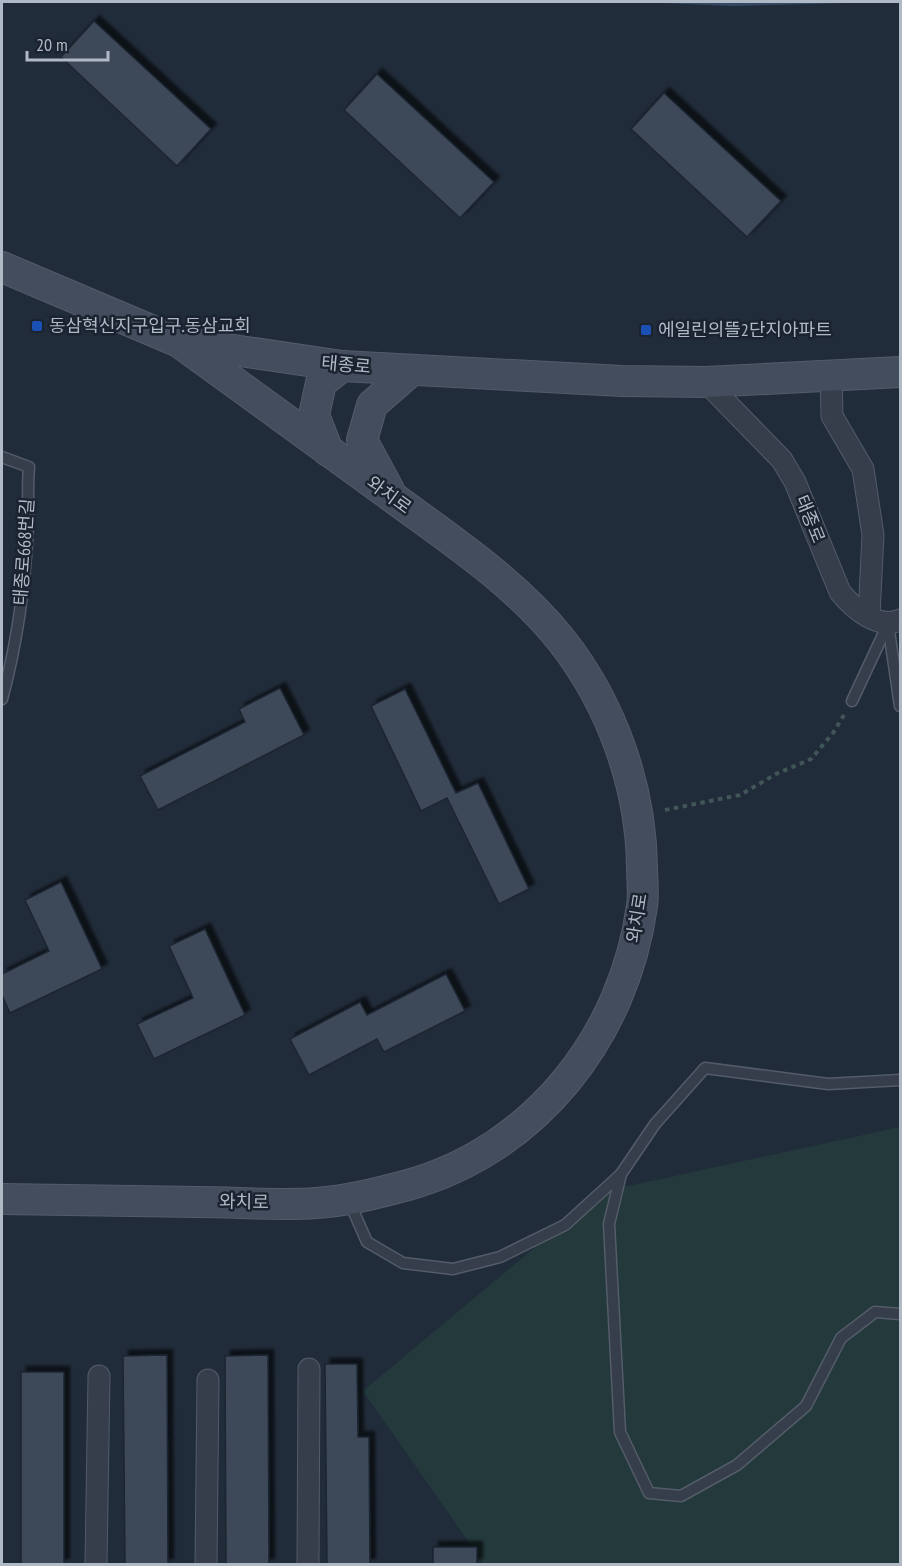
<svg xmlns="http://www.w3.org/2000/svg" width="902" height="1566" font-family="'PT Sans Narrow','Noto Sans KR',sans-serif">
	<defs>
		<filter id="shadow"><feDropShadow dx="5.5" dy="-5.5" stdDeviation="1.5" flood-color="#0009"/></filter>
	</defs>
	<rect width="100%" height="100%" fill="#212c3a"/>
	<polygon fill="#23393b" points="900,1127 900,1564 484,1564 363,1391 601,1192"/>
	<polygon fill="#354862" points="638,2 887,2 733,6"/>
	<g fill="#3d4a59" stroke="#1c2531" stroke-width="1.5" filter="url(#shadow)">
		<polygon points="94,21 211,129 177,166 61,57"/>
		<polygon points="377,74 494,182 460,218 344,110"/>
		<polygon points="664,93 781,201 747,237 631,129"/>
		<polygon points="280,688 304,735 158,810 140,776 245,722 239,709"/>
		<polygon points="405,689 456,793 478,783 529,889 499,904 447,798 421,811 371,706"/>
		<polygon points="61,882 102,969 10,1013 2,995 2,974 49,951 25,900"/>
		<polygon points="205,929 245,1015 154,1059 137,1024 193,998 169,946"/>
		<polygon points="446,974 465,1011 384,1052 377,1039 309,1075 290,1039 360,1002 367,1015"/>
		<polygon points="167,1355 168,1564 125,1564 123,1356"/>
		<polygon points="268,1355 269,1564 226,1564 225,1356"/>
		<polygon points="325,1364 357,1364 358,1437 369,1437 370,1564 327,1564"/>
		<rect x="21" y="1372" width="43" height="192"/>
		<rect x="433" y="1547" width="44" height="17"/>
	</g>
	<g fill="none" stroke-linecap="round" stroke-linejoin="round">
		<defs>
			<g id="service">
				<path d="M2,457L29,467C27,487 29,507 28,527C25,585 17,644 2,699"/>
				<polyline points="888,624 900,706"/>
				<polyline points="852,701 888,624"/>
				<polyline points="900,1080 828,1084 705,1068 655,1124 621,1174 609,1224 620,1432 649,1493 681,1496 737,1465 806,1406 841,1338 875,1312 900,1314"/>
				<polyline points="349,1201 367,1242 403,1263 453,1269 500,1257 565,1225 620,1175"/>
			</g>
			<g id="minor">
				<polyline points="831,375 832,416 863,469 873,535 869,616"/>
				<path d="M706,382L782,460L795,482L840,592C853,608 878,630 900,620"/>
				<polyline points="96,1564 99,1376"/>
				<polyline points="206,1564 208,1380"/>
				<polyline points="308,1564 309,1369"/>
			</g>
			<g id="secondary">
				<polyline points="2,267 179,342 342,366 622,381 706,382 900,372"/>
				<polyline points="328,451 314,415 321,383 342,366"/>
				<polyline points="389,490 362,440 372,405 412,370"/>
				<path d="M2,1199C67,1200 132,1201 198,1202C236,1202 278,1206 316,1203C347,1201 378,1193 408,1185C536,1149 624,1036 642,906C644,894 642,880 642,867C641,787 612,705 562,641C517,584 454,542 395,499C323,447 251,394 179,342"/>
			</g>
		</defs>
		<use href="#service" stroke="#535c68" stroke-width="13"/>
		<use href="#minor" stroke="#535c68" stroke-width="23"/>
		<use href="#secondary" stroke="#535c68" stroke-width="32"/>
		<polyline stroke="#415658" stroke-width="4" stroke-dasharray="4.5 4.5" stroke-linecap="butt" points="665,810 740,795 776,774 811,759 833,733 844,715"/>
		<use href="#service" stroke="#353e4a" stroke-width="10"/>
		<use href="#minor" stroke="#353e4a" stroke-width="21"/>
		<use href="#secondary" stroke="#434d5d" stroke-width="30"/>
	</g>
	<g fill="#1a4fb4" stroke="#1a232f" stroke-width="2">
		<rect x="31" y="320" width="12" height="12" rx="3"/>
		<rect x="640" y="324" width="12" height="12" rx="3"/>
	</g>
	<g text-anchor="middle" stroke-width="5" stroke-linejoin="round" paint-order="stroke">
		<g font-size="18" fill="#b0b9c6" stroke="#1a232f" text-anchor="start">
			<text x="49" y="332">동삼혁신지구입구.동삼교회</text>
			<text x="658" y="336">에일린의뜰2단지아파트</text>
		</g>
		<g font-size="18" fill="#b0b9c6" stroke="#1a232f">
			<text transform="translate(346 365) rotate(5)" y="6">태종로</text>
			<text transform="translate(389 495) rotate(36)" y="6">와치로</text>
			<text transform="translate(810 519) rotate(68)" y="6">태종로</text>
			<text transform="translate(24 552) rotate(-86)" y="6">태종로668번길</text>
			<text transform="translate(637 918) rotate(-81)" y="6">와치로</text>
			<text transform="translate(244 1202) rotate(1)" y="6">와치로</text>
		</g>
	</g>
	<rect width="902" height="1566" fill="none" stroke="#b0b9c6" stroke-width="6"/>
	<path d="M27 51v9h81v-9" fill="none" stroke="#b0b9c6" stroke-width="3"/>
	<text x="36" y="51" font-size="18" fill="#b0b9c6" stroke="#1a232f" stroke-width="4.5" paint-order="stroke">20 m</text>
</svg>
